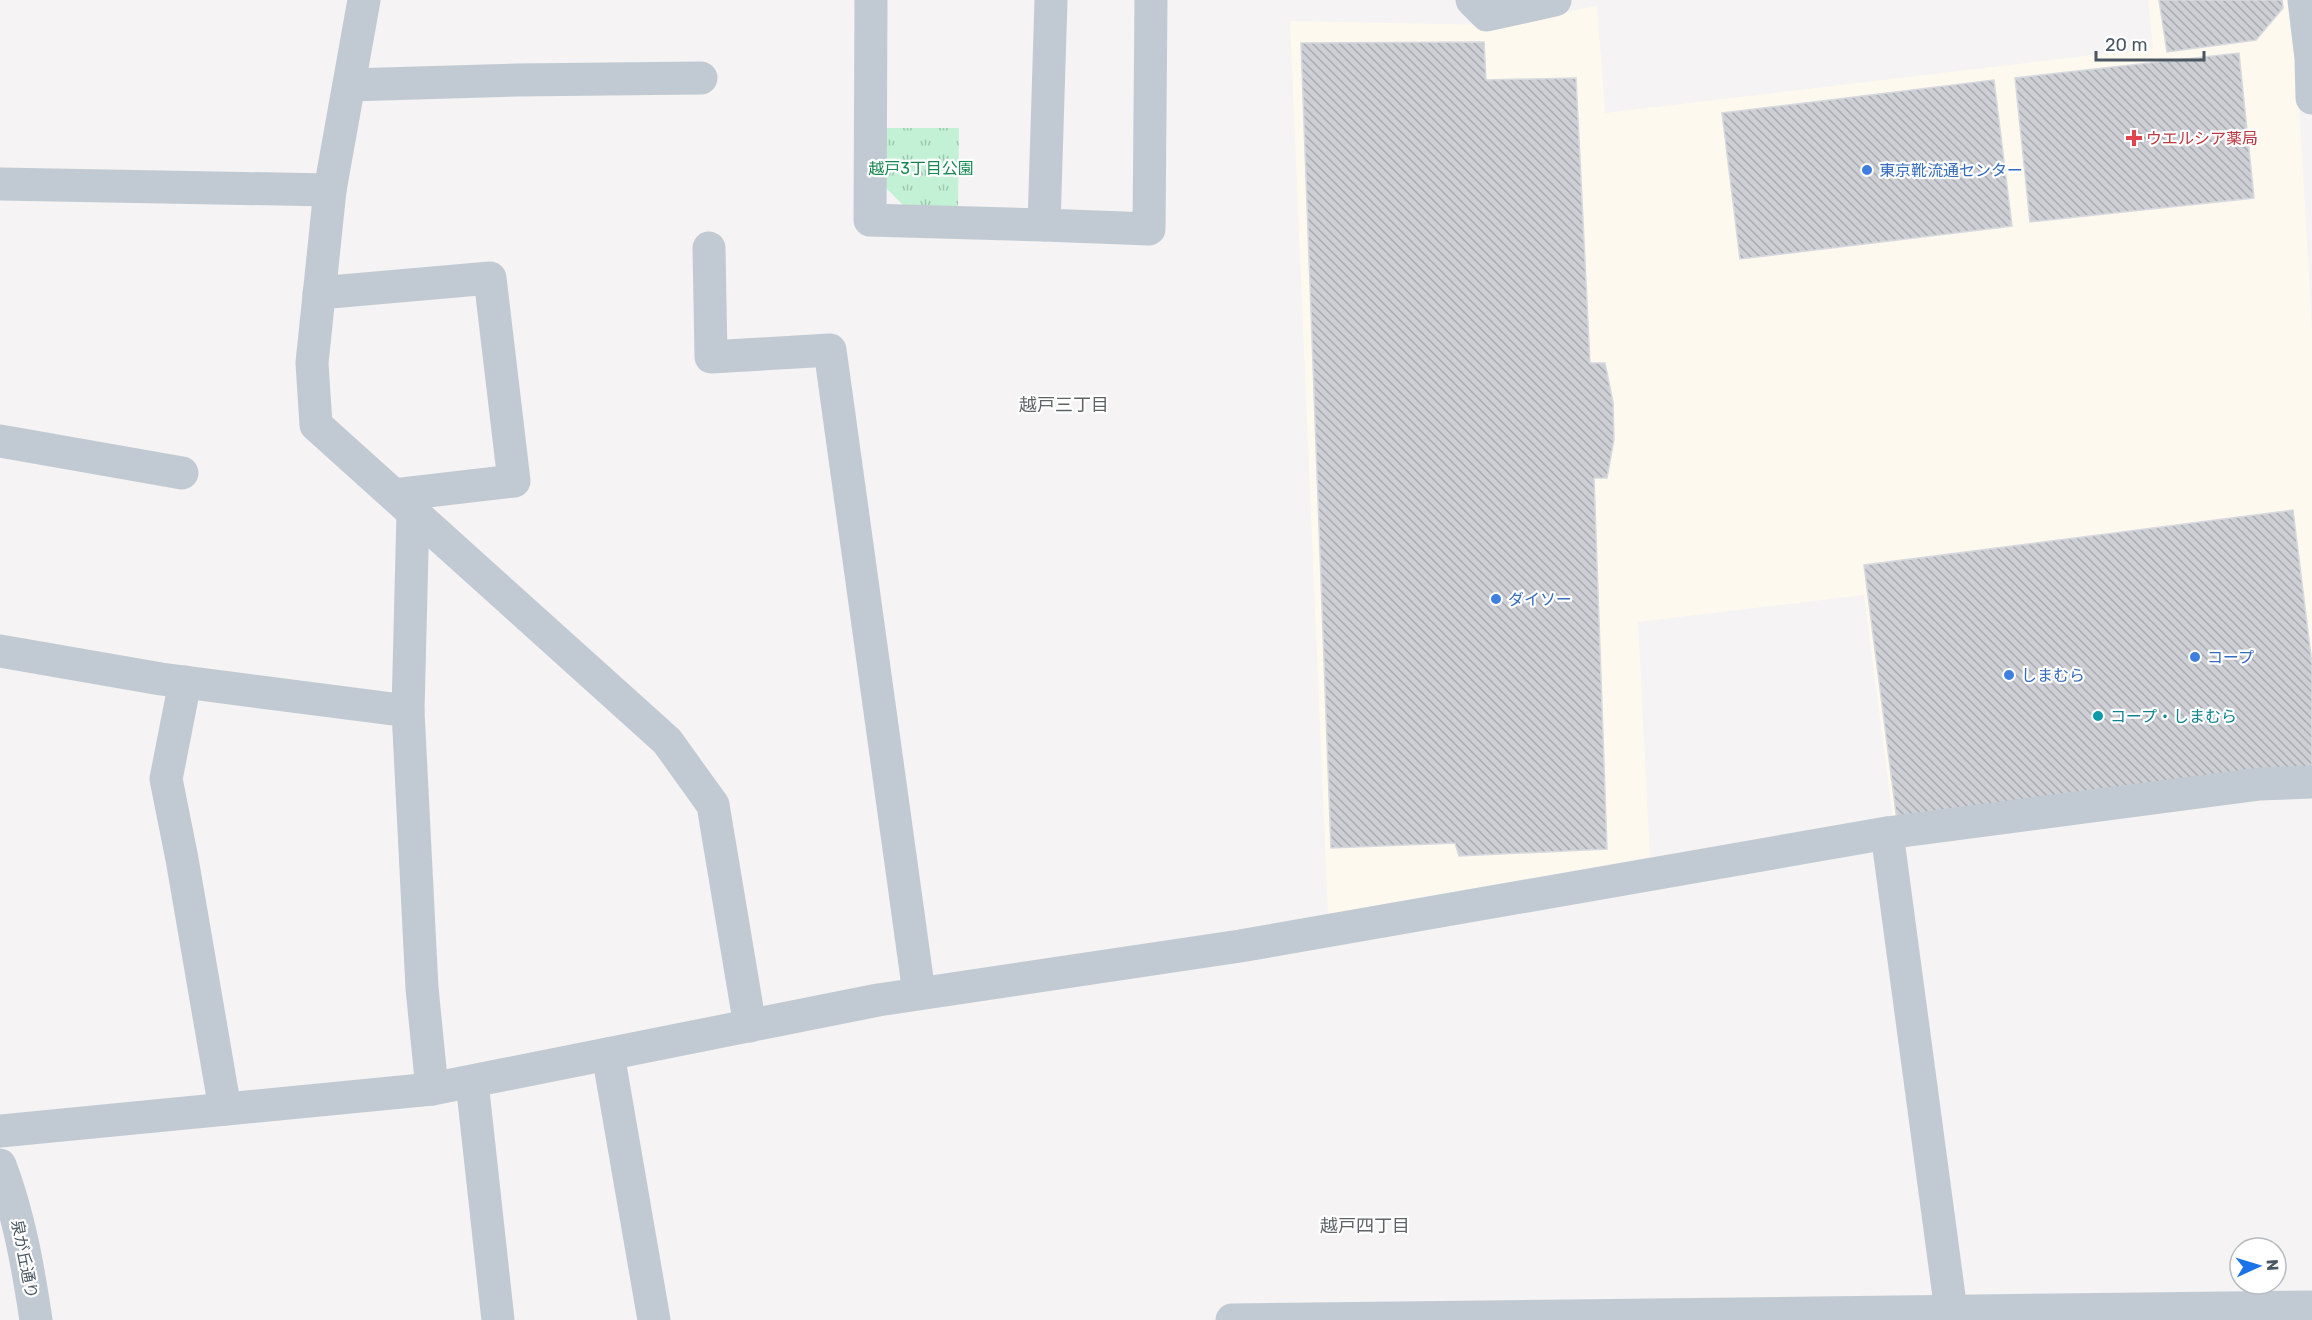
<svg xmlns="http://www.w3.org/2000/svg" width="2312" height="1320" font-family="Rubik,'Noto Sans JP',sans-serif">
	<defs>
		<pattern id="park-tufts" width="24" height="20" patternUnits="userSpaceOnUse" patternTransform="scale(1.5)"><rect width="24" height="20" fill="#c3f1d5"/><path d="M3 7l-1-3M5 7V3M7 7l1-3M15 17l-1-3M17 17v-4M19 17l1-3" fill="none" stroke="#a0c6b0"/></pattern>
		<pattern id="building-back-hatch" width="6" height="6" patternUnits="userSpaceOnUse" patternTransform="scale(1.5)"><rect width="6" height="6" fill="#cdcfd5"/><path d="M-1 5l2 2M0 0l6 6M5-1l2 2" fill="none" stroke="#a8abb0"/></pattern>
	</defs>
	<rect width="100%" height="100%" fill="#f5f3f3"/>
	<polygon fill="#fdf9ef" points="2148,0 2287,0 2298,85 2312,331 2312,769 1893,819 1864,595 1638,622 1650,857 1328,914 1290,21 1495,25 1597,6 1605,113 2153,48"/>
	<polygon fill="url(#park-tufts)" points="884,128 959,128 958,207 904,206 883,185"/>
	<g fill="url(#building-back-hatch)" stroke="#d7d9de" stroke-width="1.5">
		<polygon points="2159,0 2282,0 2283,8 2256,40 2167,52"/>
		<polygon points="1484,42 1486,80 1576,78 1590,363 1605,363 1613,402 1614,439 1607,478 1594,478 1607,849 1459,856 1455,843 1331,848 1301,43"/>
		<polygon points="2239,53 2254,198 2030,222 2015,78"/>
		<polygon points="1994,80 2012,226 1740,259 1722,113"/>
		<polygon points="2293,510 2312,664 2312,768 1897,821 1864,565"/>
	</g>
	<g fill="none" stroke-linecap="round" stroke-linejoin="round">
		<g stroke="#c1cad2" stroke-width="33">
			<polyline points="364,0 330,190 312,363 316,425 667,741 713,805 750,1026"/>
			<polyline points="871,0 870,220 1044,225 1051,0"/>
			<polyline points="1472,0 1487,15 1555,0"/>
			<polyline points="2304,0 2311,58 2312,98"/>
			<polyline points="349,85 517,80 701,78"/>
			<polyline points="0,184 330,190"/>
			<polyline points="1044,225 1149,229 1151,0"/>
			<polyline points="709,248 711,357 830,350 919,993"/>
			<polyline points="319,293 490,278 514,481 394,495"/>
			<polyline points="0,441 182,473"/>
			<polyline points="413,512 408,711 422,988 432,1089"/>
			<polyline points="0,651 161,679 408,711"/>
			<polyline points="185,682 166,779 182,859 225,1109"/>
			<polyline points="1887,833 1951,1311"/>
			<polyline points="608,1054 654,1320"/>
			<polyline points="472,1082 498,1320"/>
			<polyline points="0,1131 432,1089 878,1000 1240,946 1887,833 2260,784 2312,782"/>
			<path d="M0,1165C19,1215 28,1267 36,1320"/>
			<polyline points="1232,1320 2312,1307"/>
		</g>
	</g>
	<path fill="#e0444e" stroke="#fff" stroke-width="2" d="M2131 129h6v6h6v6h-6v6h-6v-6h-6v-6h6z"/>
	<g fill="#3f7fe0" stroke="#fff" stroke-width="2">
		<circle cx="1867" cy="170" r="6"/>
		<circle cx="1496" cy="599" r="6"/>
		<circle cx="2195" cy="657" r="6"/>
		<circle cx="2009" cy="675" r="6"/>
	</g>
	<circle fill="#0f9aa8" stroke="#fff" stroke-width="2" cx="2098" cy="716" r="6"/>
	<g text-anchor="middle" stroke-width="4.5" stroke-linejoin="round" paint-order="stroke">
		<g font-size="16" fill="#be3a42" stroke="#fff" text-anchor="start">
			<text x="2146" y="144">ウエルシア薬局</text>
		</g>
		<g font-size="16" fill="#17864f" stroke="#fff">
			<text x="921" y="174">越戸3丁目公園</text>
		</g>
		<g font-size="16" fill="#366cbe" stroke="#fff" text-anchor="start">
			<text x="1879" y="176">東京靴流通センター</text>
			<text x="1508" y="605">ダイソー</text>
			<text x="2207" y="663">コープ</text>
			<text x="2021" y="681">しまむら</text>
		</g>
		<g font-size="16" fill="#0d838f" stroke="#fff" text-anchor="start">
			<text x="2110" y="722">コープ・しまむら</text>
		</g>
		<g font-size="16" fill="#4a5661" stroke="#fff">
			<text transform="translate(25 1259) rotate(79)" y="6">泉が丘通り</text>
		</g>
		<g font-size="18" fill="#5f6368" stroke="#fff">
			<text x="1064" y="411">越戸三丁目</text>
			<text x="1365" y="1232">越戸四丁目</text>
		</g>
	</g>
	<g transform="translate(2258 1266) rotate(86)"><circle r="28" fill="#ffffff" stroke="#b7bbc0" stroke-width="1.5"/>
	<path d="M0-4.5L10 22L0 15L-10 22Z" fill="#1a73e8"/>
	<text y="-9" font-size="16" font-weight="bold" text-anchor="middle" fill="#4a5661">N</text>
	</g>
	<path d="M2096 51v9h108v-9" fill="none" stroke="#4a5661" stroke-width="3"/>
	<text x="2105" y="51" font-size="18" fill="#4a5661" stroke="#ffffff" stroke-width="4.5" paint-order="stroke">20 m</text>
</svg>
